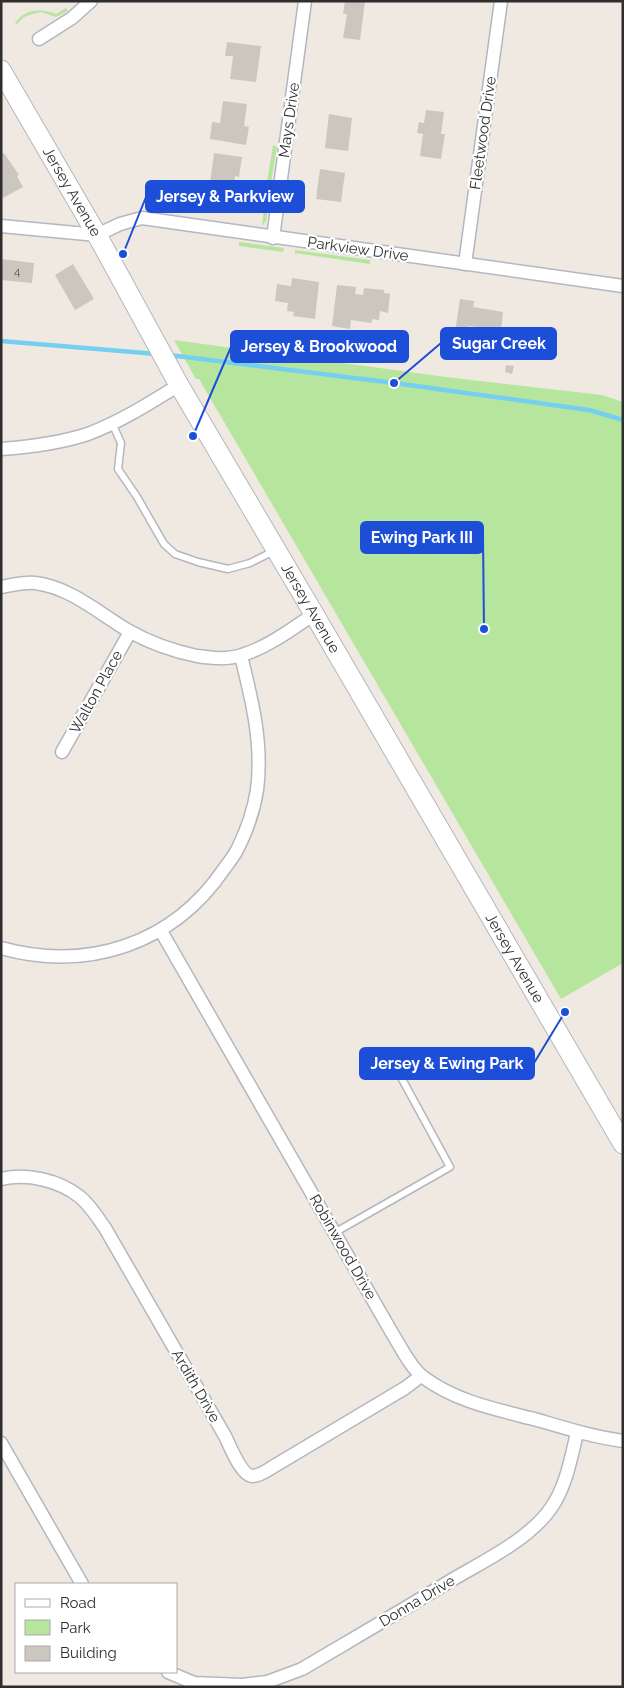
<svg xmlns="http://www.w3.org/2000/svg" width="624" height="1688" font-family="Raleway,sans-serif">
	<rect width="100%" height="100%" fill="#efe9e1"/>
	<g fill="#b6e59e">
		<path d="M66,8L68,11L56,17L41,12L32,14L24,17L17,24L15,23C25,9 40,8 56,14Z"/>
		<polygon points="273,145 277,147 271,182 267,182"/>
		<polygon points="267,185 271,186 266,221 262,226"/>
		<polygon points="239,242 284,248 283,252 239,246"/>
		<polygon points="295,250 370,260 370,264 295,253"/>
		<polygon points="174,340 446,377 602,395 623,402 623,963 561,999 199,379 196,379"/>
	</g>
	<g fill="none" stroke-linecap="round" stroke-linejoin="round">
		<g stroke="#75cff0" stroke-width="4.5">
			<polyline points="1,341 157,354"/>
			<polyline points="169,355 394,383 589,410 623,420"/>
		</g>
	</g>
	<g fill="#cbc7bf">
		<polygon points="345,1 365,1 360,40 343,38 347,14 343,14"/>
		<polygon points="227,42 261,46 256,82 230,79 233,56 225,56"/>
		<polygon points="223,101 247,104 244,126 249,127 246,145 210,139 212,122 220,123"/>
		<polygon points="426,110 444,112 441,134 445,134 441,159 420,156 423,134 417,133 419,122 424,123"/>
		<polygon points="329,114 352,118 348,151 325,148"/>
		<polygon points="4,153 19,175 17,176 23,187 3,198 1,194 1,154"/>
		<polygon points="214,153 242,157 239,177 235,176 233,194 209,191"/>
		<polygon points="320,169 345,173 341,202 316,199"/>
		<polygon points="1,259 34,263 32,283 1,280"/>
		<polygon points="73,264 94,299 75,310 55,275"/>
		<polygon points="292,278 319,282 315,319 293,316 294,312 287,311 288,303 275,301 277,284 291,286"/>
		<polygon points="337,285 356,287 355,294 363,295 364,288 384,290 384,293 390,294 388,313 380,311 379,320 372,319 372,323 351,320 350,329 332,326"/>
		<polygon points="460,299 474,301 473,307 503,312 501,331 469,326 468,334 455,332"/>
		<polygon points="506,365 514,366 512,374 505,372"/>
	</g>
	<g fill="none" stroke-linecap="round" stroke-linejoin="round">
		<defs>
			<g id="lane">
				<polyline points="112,423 121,443 118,469 137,497 164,544 175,554 198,562 228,569 250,563 276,550"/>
				<polyline points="334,1233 450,1167 396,1068"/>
			</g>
			<g id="street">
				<polyline points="39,39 72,18 91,1"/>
				<polyline points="1,226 97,235 120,224 142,218 623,286"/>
				<polyline points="273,238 305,1"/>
				<polyline points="465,264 501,1"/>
				<path d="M1,449C31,447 60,443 88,434C120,422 150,403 179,385"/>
				<path d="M1,587C12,585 24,582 35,583C70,587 100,614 129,631C150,643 173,651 197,656C212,658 227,660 242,655C268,647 292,629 314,614"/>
				<polyline points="62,752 130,632"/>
				<path d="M161,931L392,1333C401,1347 410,1367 423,1377C458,1403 500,1410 541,1421C568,1429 594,1437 623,1441"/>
				<path d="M1,948C88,972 173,944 224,869C229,862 235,855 238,848C247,830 254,809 257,790C263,744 252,700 241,656"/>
				<path d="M1,1179C27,1173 59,1180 80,1197C90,1205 97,1217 105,1228L225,1436C230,1446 241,1475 252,1476C259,1476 266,1471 271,1468L405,1388L421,1376"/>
				<polyline points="1,1443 82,1584"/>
				<path d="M168,1672L194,1683L242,1685L267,1682L302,1669C351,1640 401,1611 450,1581C482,1562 529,1540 551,1508C566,1487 571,1458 577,1433"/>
			</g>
			<g id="secondary">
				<path id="s1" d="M1,70L97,235L179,385L314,614L623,1144"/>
			</g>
		</defs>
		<use href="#lane" stroke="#b4b7c1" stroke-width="9"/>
		<use href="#street" stroke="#b4b7c1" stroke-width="15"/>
		<use href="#secondary" stroke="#b4b7c1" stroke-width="21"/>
		<use href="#lane" stroke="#fff" stroke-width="6"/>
		<use href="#street" stroke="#fff" stroke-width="12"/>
		<use href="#secondary" stroke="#fff" stroke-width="19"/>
	</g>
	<g text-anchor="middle" stroke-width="4.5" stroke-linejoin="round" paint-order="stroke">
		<g font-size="12" fill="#555452">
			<text x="17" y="275">4</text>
		</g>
		<g font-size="15" fill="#2e2e2e" stroke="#fff">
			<text transform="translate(289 120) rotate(-82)" y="5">Mays Drive</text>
			<text transform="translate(483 133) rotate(-82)" y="5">Fleetwood Drive</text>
			<text dy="5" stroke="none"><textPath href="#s1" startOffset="141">Jersey Avenue</textPath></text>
			<text transform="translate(358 249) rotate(8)" y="5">Parkview Drive</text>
			<text dy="5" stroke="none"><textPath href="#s1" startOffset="621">Jersey Avenue</textPath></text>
			<text transform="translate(96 692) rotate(-61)" y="5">Walton Place</text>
			<text dy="5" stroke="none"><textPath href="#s1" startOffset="1026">Jersey Avenue</textPath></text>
			<text transform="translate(343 1247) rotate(60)" y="5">Robinwood Drive</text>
			<text transform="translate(196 1386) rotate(60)" y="5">Ardith Drive</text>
			<text transform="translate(417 1601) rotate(-31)" y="5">Donna Drive</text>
		</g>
	</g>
	<path fill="none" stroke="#1d4ed8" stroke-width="2" d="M123 254L146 197M394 383L441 343M193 436L231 347M484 629L483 538M565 1012L534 1063"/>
	<g fill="#1d4ed8" stroke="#fff" stroke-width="2">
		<circle cx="123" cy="254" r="5"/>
		<circle cx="394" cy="383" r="5"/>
		<circle cx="193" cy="436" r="5"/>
		<circle cx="484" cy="629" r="5"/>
		<circle cx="565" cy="1012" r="5"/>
	</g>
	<g fill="#1d4ed8" stroke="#1d4ed8" stroke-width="2">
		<rect x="146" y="181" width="158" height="31" rx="5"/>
		<rect x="441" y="328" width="115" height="31" rx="5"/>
		<rect x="231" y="331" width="177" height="31" rx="5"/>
		<rect x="361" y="522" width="122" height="31" rx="5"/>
		<rect x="360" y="1048" width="174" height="31" rx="5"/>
	</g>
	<g font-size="16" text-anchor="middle" font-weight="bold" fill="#fff">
		<text x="225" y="202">Jersey &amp; Parkview</text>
		<text x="499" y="349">Sugar Creek</text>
		<text x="319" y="352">Jersey &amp; Brookwood</text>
		<text x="422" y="543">Ewing Park III</text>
		<text x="447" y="1069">Jersey &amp; Ewing Park</text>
	</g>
	<rect width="624" height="1688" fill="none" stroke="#2e2e2e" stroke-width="5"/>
	<rect x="15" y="1583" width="162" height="90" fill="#ffffff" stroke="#ababab"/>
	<rect x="25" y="1599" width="25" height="8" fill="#ffffff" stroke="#ababab"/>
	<text x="60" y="1608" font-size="15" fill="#2e2e2e">Road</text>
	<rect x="25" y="1620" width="25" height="15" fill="#b6e59e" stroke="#ababab"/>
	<text x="60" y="1633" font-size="15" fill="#2e2e2e">Park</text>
	<rect x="25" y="1646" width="25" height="15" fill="#cbc7bf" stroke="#ababab"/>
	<text x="60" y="1658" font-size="15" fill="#2e2e2e">Building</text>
</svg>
